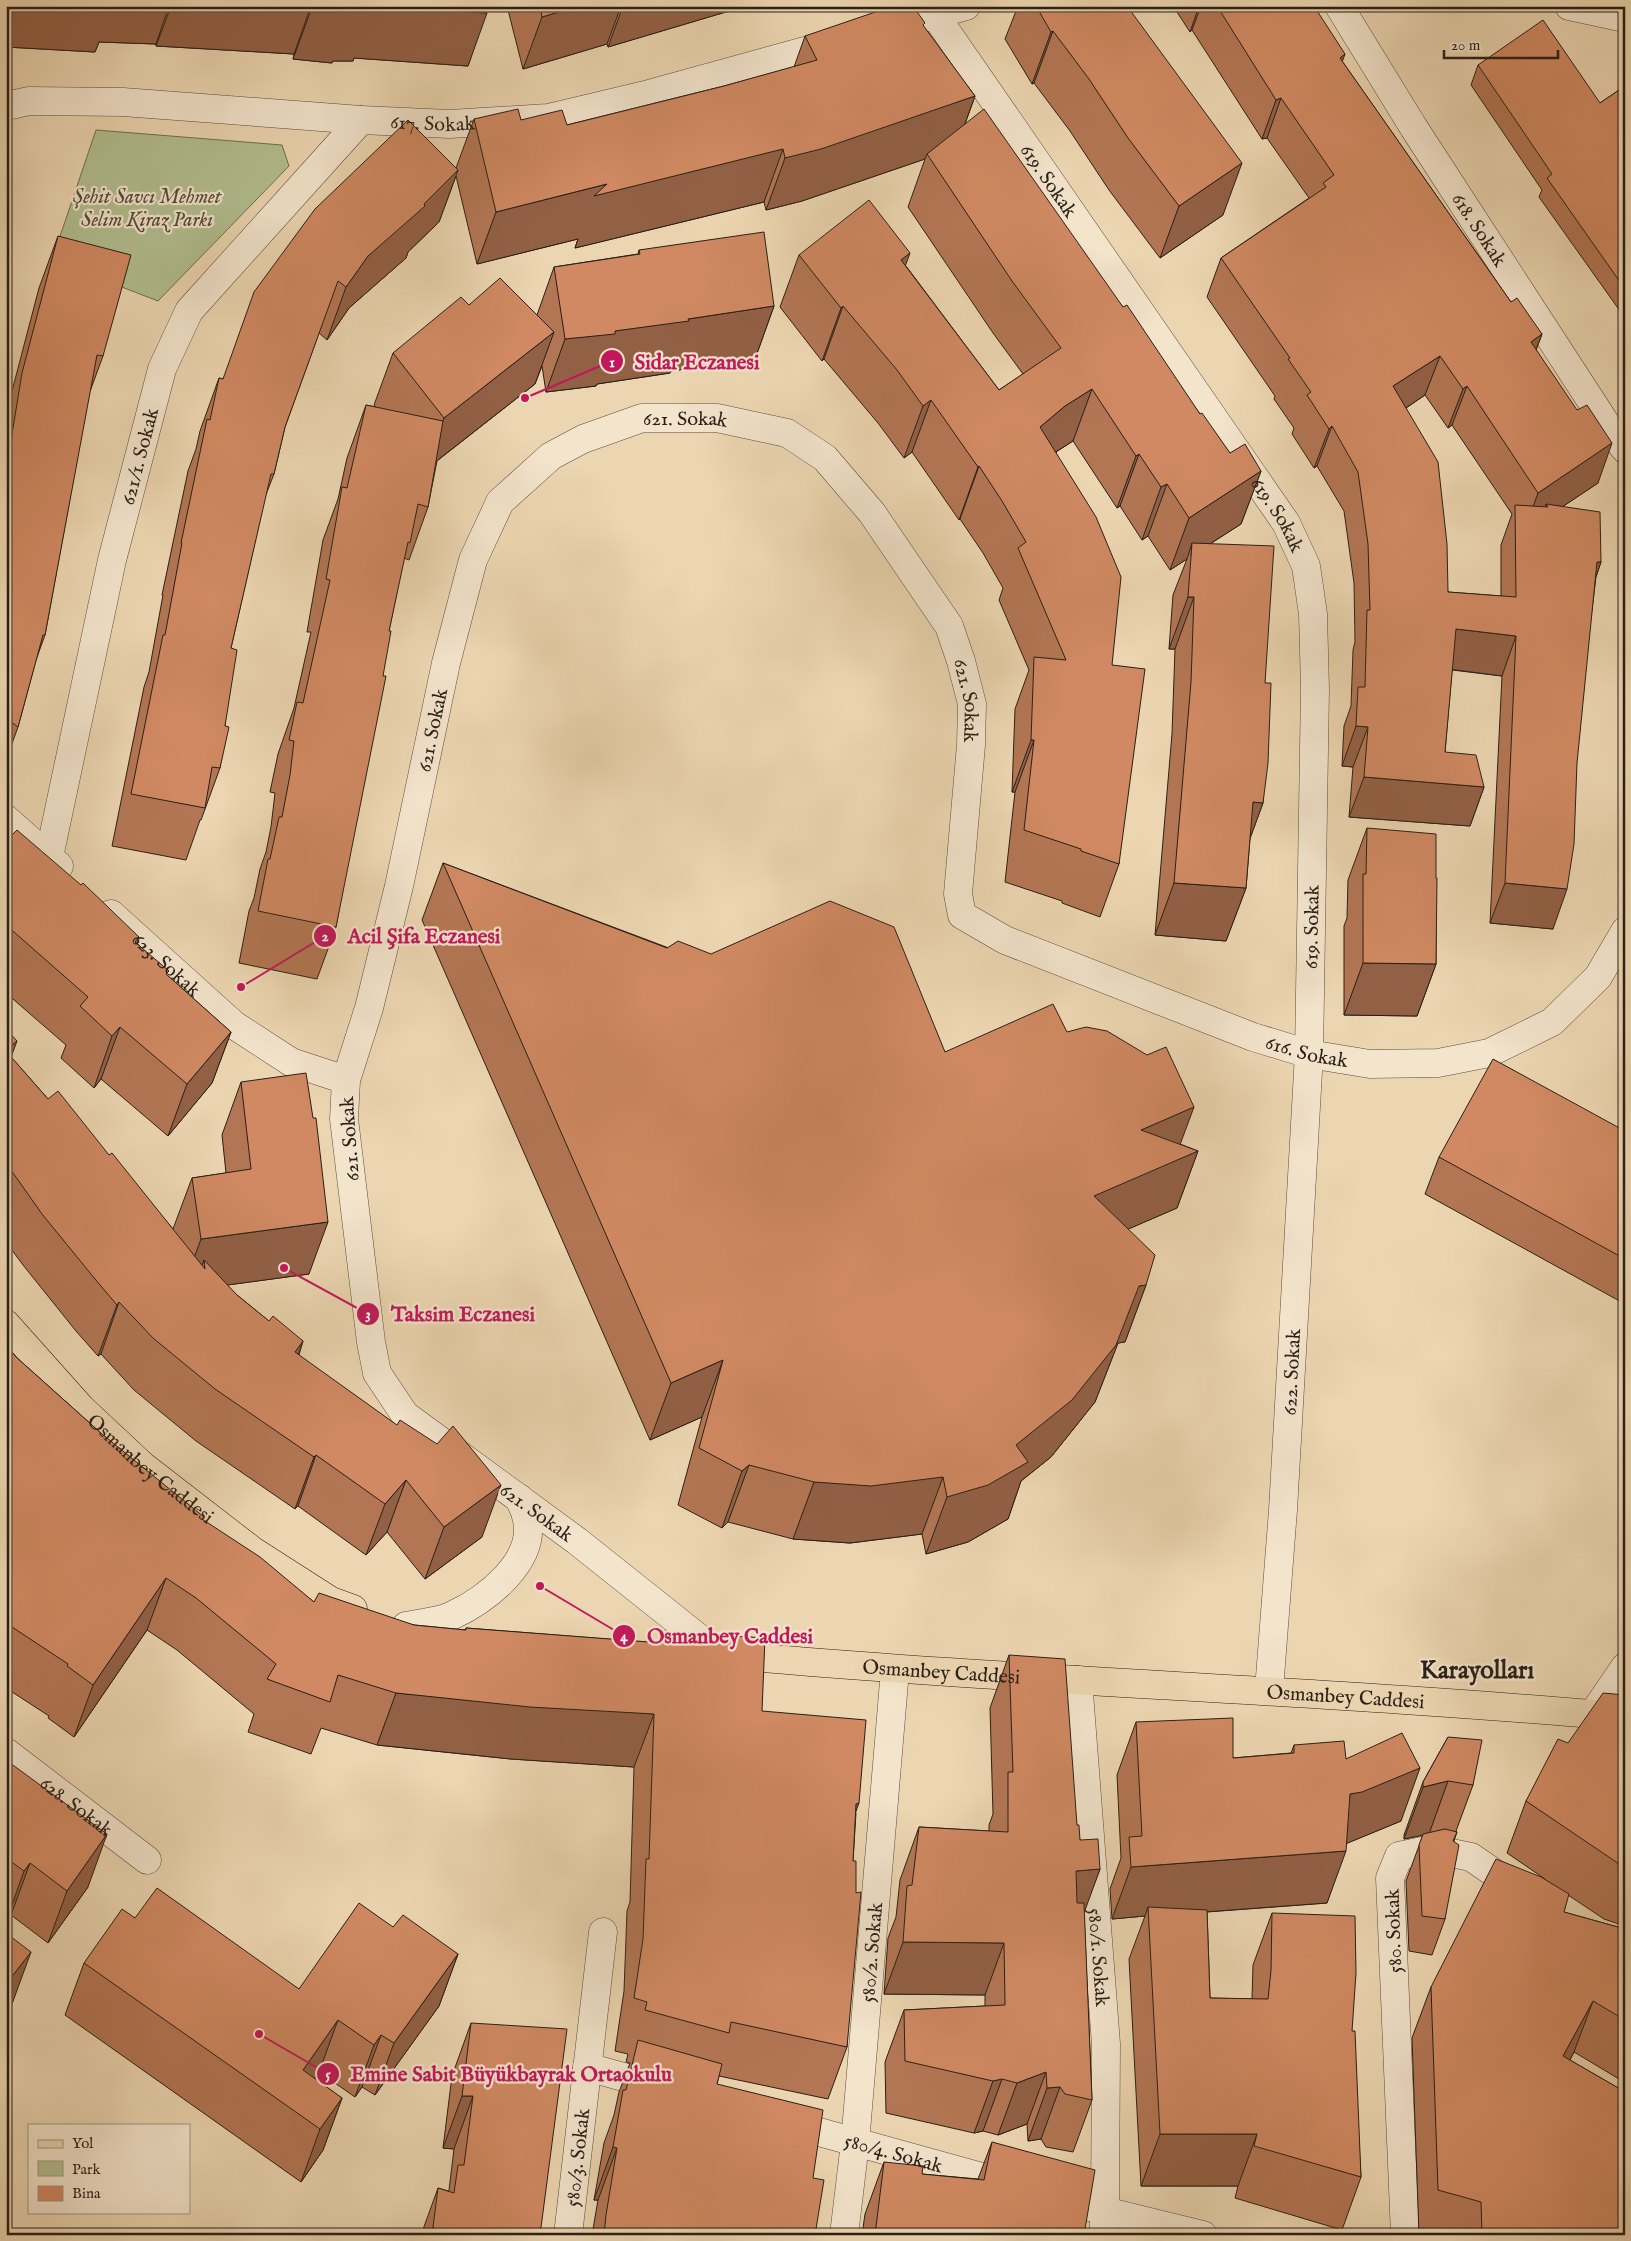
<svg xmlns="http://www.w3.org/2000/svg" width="1631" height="2241" font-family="'IM FELL English',serif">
	<rect width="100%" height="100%" fill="#ecd6b1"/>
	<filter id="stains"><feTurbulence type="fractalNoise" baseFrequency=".004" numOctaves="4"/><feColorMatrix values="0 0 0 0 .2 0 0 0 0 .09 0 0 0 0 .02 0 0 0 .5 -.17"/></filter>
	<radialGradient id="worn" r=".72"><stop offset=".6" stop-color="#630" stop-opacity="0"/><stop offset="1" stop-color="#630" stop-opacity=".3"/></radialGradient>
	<polygon fill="#b2bf91" stroke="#6e6f54" points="96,130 282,145 289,166 158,301 52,260"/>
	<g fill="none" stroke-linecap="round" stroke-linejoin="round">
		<defs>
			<g id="minor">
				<path id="s1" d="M1339,6L1414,128L1612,433L1625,449"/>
				<polyline points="1569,6 1625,18"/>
				<path id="s2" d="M935,15L1286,523L1306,566L1313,614L1315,689L1309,1054L1283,1510L1269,1690"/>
				<polyline points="919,19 966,6"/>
				<path id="s3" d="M6,106L29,101L123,102L361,120L450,124L548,118L649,94L834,43"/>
				<polyline points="6,819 59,866"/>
				<path id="s4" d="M49,857L112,560L162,369L189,311L361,120"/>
				<path id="s5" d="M111,914L234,1025L291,1062L346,1080"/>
				<path d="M406,1626C420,1623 438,1622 451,1616C486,1600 539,1560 526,1516C525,1510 521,1504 519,1498"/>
				<path id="s6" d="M719,1654L577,1541L405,1415L377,1373L371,1342L344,1119L346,1080L369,1008L399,886L446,663L473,560L500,502L551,456L583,439L642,418H717L787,433L825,458L872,513L949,626L961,661L972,704L971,745L958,894L962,915L1005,940L1253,1037L1309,1054L1370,1064L1438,1063L1489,1053L1552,1022L1598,977L1625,931"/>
				<path id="s7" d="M1078,1680L1106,2044L1105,2211L1103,2235"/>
				<polyline points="1593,1714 1625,1667"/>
				<path id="s8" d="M6,1752L147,1860"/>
				<polyline points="587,2067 660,2087"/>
				<path id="s9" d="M783,2122L1105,2211L1203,2235"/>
				<path id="s10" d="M568,2235L603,1932"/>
				<path id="s11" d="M844,2235L855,2143L895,1670"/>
				<polyline points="1405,2235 1390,1878 1399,1856 1432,1849 1471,1857 1522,1892"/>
			</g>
			<g id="major">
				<path id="s12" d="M6,1324L81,1408L143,1466L253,1551L331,1601L353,1609"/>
				<path id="s13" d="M728,1655C1027,1682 1326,1690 1625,1717"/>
			</g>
		</defs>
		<use href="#minor" stroke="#5a4d3e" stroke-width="29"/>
		<use href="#major" stroke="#291f18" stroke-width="29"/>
		<use href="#minor" stroke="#f3e4cc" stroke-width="28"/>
		<use href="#major" stroke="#ecd6b1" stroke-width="28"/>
	</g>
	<g fill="#b37654" stroke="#291f18" fill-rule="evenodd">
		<polygon points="6,6 488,6 468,66 354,58 353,61 333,61 332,63 293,59 294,54 156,46 156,44 99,42 95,52 6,47"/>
		<polygon points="507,6 748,6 719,14 608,47 607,44 523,69"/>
		<polygon points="1018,6 1127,6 1223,215 1160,258 1109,190 1070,131 1034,83 1032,84 1005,39"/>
		<path d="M1173,6H1314L1342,61L1511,302L1542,334L1536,350L1598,483L1562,507L1601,562L1596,577L1553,929L1490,923L1502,676L1452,670L1445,752L1484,787L1470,826L1349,817L1353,767L1342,766L1344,726L1351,706L1353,650L1355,642L1354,583L1344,511L1317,466L1314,468L1292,434L1294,428L1274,399L1275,396L1207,297L1221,258L1309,198L1267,138L1262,139L1192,30L1190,32ZM1425,395L1448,428L1452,425L1512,514L1501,545V596L1448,592L1406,408Z"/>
		<polygon points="924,27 975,96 965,124 1123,307 1200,414 1230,453 1261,471 1241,524 1210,544 1265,683 1263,803 1250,838 1246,888 1226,941 1155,935 1172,734 1175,649 1169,649 1173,595 1187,559 1170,570 1148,536 1142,540 1120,506 1117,508 1073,441 1056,452 1112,665 1119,864 1100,917 1062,903 1062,901 1005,882 1015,792 1012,792 1015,709 1029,670 999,600 1003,588 983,553 960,519 959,520 912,452 904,458 878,423 824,359 822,361 780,307 799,255 906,266 999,390 1023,374 993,333 908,207 925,159 802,201 766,210 764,202 575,248 578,239 477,264 456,176 439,222 408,252 406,258 349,308 327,340 319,333 285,427 274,474 265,497 231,648 225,726 220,768 201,820 200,820 186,860 112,846 144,687 149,672 163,595 162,595 188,471 196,449 200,431 219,378 223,379 456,168 474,119 521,120 567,125 724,86 794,67 805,36"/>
		<polygon points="1478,65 1600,103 1625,86 1625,318 1539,197 1542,190 1471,85"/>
		<polygon points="58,236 103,356 89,394 45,635 36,660 18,727 6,760 6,414 39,288"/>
		<polygon points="639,250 774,306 755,359 671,371 670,373 597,384 596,386 546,392 542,366 535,384 437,461 428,507 409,560 404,558 389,631 336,927 317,979 239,963 249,911 254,898 260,869 266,852 271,827 275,793 270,792 278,754 294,708 311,632 307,632 323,540 338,499 347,458 366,405 376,407 374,405 393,353 469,305 537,315 554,267 638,254"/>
		<polygon points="1367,828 1436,878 1436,964 1417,1016 1344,1015 1344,926 1347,918 1348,880"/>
		<polygon points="6,830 139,937 137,943 167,975 231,1032 212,1083 168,1136 101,1079 94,1088 61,1058 66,1045 6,993"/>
		<polygon points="443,863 945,1052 1067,1032 1180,1144 1198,1151 1177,1208 1128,1229 1146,1285 1125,1342 1118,1343 1095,1402 1051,1457 1021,1481 1008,1519 968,1542 926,1554 922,1534 850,1543 793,1539 728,1522 722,1528 678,1505 702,1417 650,1440 422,920"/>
		<polygon points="6,1029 11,1057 48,1099 109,1155 173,1229 192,1178 226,1173 222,1135 241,1082 309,1274 227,1285 237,1295 269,1321 303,1341 299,1355 482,1537 425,1579 387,1532 366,1555 298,1506 295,1509 196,1441 134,1390 101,1354 98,1356 76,1331 23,1265 6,1242"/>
		<polygon points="1625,1131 1625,1304 1425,1194 1439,1157"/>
		<polygon points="6,1345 16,1357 102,1434 203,1520 314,1602 414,1625 465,1630 466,1628 658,1643 662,1631 762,1711 856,1813 853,1861 847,2047 828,2099 719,2076 717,2084 813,2178 815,2235 592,2235 598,2200 594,2200 604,2143 614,2115 619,2092 630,2063 626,2062 628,2054 615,2051 624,1991 627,1911 630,1902 634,1767 511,1759 377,1745 321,1728 311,1754 248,1732 254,1714 177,1650 147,1630 74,1737 48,1718 49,1716 6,1688"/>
		<polygon points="1009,1655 1077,1825 1080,1840 1100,1869 1084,1912 1092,2100 1073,2152 1046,2147 1041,2139 1028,2141 1027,2124 998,2135 983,2131 974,2133 886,2113 885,2062 904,2010 985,2006 985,1995 884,1994 888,1938 896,1917 900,1880 919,1827 989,1831 989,1825 993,1814 990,1708"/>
		<path d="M1625,1695V1926L1604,1919L1568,1895L1564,1912L1625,1929V2235H1419L1412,2038L1431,1987L1545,1879L1507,1853L1526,1801L1568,1743ZM1574,2052L1624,2082L1620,2089L1570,2060Z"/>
		<polygon points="1136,1722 1233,1758 1291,1753 1294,1745 1346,1759 1401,1821 1347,1843 1327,1903 1207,1912 1210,1998 1252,1999 1253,1965 1272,1913 1352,2031 1361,2177 1342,2230 1235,2198 1238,2186 1141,2186 1129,1959 1145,1916 1112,1919 1110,1889 1121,1858 1117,1775"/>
		<polygon points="1448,1737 1473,1785 1456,1831 1457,1832 1454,1841 1445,1919 1432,1955 1409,1951 1406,1881 1423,1835 1404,1839 1404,1835 1423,1782"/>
		<polygon points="6,1760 88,1887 48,1943 11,1915 6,1922"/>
		<polygon points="135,1918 299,1989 393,1927 458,1954 439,2006 375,2095 362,2087 355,2097 319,2072 315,2079 342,2098 323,2150 301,2182 65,2015 84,1963"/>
		<polygon points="471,2023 540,2235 421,2235 438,2188 448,2191 449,2190 454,2149 443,2148 452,2076"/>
		<polygon points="992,2142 1084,2235 862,2235 865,2214 884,2162 922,2174 978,2179"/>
	</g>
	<g fill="#926045" stroke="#291f18">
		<polygon points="6,6 169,6 156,44 99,42 95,52 6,47"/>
		<polygon points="171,6 311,6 294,54 156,46"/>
		<polygon points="372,6 383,6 487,13 468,66 354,58 353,61 333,61 332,63 293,59 312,7 352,8"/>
		<polygon points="579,6 621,6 607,44 523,69 542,17"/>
		<polygon points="623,6 748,6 719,14 608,47"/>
		<polygon points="1199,6 1201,6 1192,30 1190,32"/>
		<polygon points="1053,31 1034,83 1032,84 1051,32"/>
		<polygon points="1345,54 1331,93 1340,58"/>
		<polygon points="975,96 956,148 927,154 925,159 802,201 766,210 785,158"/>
		<polygon points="1281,98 1267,138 1262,139 1276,100"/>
		<polygon points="783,149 764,202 575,248 578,239 477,264 496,212 607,184"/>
		<polygon points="1242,163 1223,215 1160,258 1179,206"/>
		<polygon points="458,170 439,222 408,252 406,258 349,308 327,340 346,287 368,256"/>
		<polygon points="910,253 891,305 901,260"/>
		<polygon points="774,306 755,359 671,371 670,373 597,384 596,386 546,392 565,339 688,319"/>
		<polygon points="843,306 824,359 822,361 841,308"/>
		<polygon points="554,332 535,384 425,470 444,418"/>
		<polygon points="1542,334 1527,374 1531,342"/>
		<polygon points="1440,356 1425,395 1379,426 1393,386"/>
		<polygon points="1467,386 1452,425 1448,428 1463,389"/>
		<polygon points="1092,389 1073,441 1046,458 1040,427 1065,406"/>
		<polygon points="931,400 912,452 904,458 923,406"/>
		<polygon points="1332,426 1317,466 1314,468 1329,429"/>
		<polygon points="1612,443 1598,483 1544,519 1548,507 1546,504 1540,522 1524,532 1538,493"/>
		<polygon points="1139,454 1120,506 1117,508 1136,456"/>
		<polygon points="979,466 960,519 959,520 978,467"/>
		<polygon points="1261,471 1241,524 1191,556 1192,543 1187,559 1170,570 1189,518"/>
		<polygon points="1167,484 1148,536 1142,540 1161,487"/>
		<polygon points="1597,562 1601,562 1587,602"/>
		<polygon points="1188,597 1194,597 1175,649 1169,649"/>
		<polygon points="1456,629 1516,636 1502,676 1441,668"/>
		<polygon points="1356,726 1368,727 1353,767 1342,766"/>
		<polygon points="1031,740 1034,740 1015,792 1012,792"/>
		<polygon points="1364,777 1484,787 1470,826 1349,817"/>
		<polygon points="1253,802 1263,803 1244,855"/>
		<polygon points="1174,883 1246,888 1226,941 1155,935"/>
		<polygon points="1505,883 1567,889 1553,929 1490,923"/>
		<polygon points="1363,963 1436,964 1417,1016 1344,1015"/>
		<polygon points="120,1027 101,1079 94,1088 112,1036"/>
		<polygon points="231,1032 212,1083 168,1136 187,1084"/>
		<polygon points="17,1041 6,1071 6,1050"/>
		<polygon points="1194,1107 1174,1161 1198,1151 1177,1208 1073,1253 1094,1196 1141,1130"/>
		<polygon points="328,1222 309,1274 198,1289 205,1269 204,1260 193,1290 182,1291 201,1239"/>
		<polygon points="1146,1285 1125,1342 1118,1343 1095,1402 1051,1457 1021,1481 1008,1519 968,1542 926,1554 947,1497 1016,1445 1139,1286"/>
		<polygon points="119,1302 101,1354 98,1356 117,1305"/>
		<polygon points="303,1341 285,1393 295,1352"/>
		<polygon points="723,1360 702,1417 650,1440 671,1383"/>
		<polygon points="316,1455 298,1506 295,1509 314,1457"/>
		<polygon points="749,1465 728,1522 722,1528 742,1471"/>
		<polygon points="943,1477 922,1534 850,1543 793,1539 814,1482"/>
		<polygon points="406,1480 387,1532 366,1555 385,1504"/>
		<polygon points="501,1485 482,1537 425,1579 444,1527"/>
		<polygon points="166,1578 147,1630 74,1737 93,1685"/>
		<polygon points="396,1693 654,1714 634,1767 511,1759 377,1745"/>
		<polygon points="1420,1768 1401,1821 1343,1845 1350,1794"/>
		<polygon points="1448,1781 1429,1834 1404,1839 1423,1787"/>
		<polygon points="859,1803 840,1856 856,1804"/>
		<polygon points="107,1834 88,1887 48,1943 67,1891"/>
		<polygon points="1346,1851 1327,1903 1149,1916 1148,1907 1145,1916 1112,1919 1131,1867"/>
		<polygon points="30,1863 11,1915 6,1922 24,1871"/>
		<polygon points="1100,1869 1081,1921 1057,1923 1076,1871"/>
		<polygon points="903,1942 1004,1943 985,1995 884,1994"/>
		<polygon points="31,1952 12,2004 6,2011 6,1984"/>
		<polygon points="458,1954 439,2006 375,2095 394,2043"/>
		<polygon points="1593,2001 1574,2052 1544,2107 1563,2056"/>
		<polygon points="338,2020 319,2072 292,2110 303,2070"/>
		<polygon points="381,2035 362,2087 355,2097 374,2045"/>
		<polygon points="1046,2072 1027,2124 998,2135 1017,2083"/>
		<polygon points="1002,2079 983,2131 974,2133 993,2081"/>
		<polygon points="1060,2087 1041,2139 1028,2141 1047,2088"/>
		<polygon points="462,2096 473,2096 454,2149 443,2148"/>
		<polygon points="342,2098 323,2150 301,2182 320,2129"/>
		<polygon points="1160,2134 1257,2134 1238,2186 1141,2186"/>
		<polygon points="613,2147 617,2148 598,2200 594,2200"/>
		<polygon points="1625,2224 1625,2235 1619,2235"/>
	</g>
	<g fill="#d08962" stroke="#291f18">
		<polygon points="312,6 372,6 372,9 352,8 352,11"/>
		<polygon points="383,6 488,6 487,13"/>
		<polygon points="540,6 579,6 542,17"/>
		<polygon points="893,6 913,6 925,23 923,25 975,96 821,149 785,158 783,149 594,196 607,184 496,212 474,119 518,109 521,120 562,110 567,125 724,86 817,60 805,36"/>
		<polygon points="1036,6 1127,6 1242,163 1179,206 1128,138 1089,79 1053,31 1051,32"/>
		<polygon points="1217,6 1314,6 1345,54 1340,58 1511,302 1517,298 1542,334 1531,342 1577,410 1587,405 1612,443 1538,493 1467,386 1463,389 1440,356 1393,386 1438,462 1447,544 1448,592 1516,597 1515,505 1548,507 1546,504 1600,512 1601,562 1597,562 1577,763 1574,844 1567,889 1505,883 1516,636 1456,629 1445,752 1476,755 1484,787 1364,777 1368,727 1356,726 1358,687 1365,687 1367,610 1370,610 1368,544 1358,472 1332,426 1329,429 1307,395 1311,392 1288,359 1290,358 1221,258 1326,187 1323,183 1334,175 1281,98 1276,100"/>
		<polygon points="1543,20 1600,103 1625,86 1625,289 1547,178 1552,174 1478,65"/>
		<polygon points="984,109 1123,307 1127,305 1200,414 1202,413 1230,453 1245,444 1261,471 1189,518 1167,484 1161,487 1139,454 1136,456 1092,389 1065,406 1040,427 1096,517 1121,577 1112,665 1145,669 1119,864 1081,851 1081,849 1024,830 1034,740 1031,740 1034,657 1066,660 1018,548 1026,542 1002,501 979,466 978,467 931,400 923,406 897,370 843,306 841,308 799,255 869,200 910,253 901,260 999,390 1061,348 1012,281 927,154"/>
		<polygon points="408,120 458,170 424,204 425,206 368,256 346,287 338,281 285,427 274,474 271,474 231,648 237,650 225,726 229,727 220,768 212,767 205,808 131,794 163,635 165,635 182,543 181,543 207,419 210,420 219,378 223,379 254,292 315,209"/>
		<polygon points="764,232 774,306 688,319 689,321 615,331 615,334 565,339 554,267 640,254 639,250"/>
		<polygon points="58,236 131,255 103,356 97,355 45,635 43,635 18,727 6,718 6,471 22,373"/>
		<polygon points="500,278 554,332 444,418 393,353 461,297 469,305"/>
		<polygon points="366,405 443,421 428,507 418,504 410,543 408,542 389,631 391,631 383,676 386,676 336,927 258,911 268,859 270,859 279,817 282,817 290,775 294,741 289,740 297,702 303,703 330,580 326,579 342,487 347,488"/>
		<polygon points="1192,543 1274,546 1265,683 1271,683 1268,763 1263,803 1253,802 1246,888 1174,883 1191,682 1194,597 1188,597"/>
		<polygon points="1367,828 1436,834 1436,878 1437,878 1436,964 1363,963 1363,874 1366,874"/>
		<polygon points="6,830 12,835 17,830 81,885 83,883 139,937 135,942 169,971 166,974 231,1032 187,1084 120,1027 112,1036 80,1006 88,997 6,925"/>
		<polygon points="443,863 667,948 678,941 711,954 830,901 894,927 945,1052 1053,1004 1067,1032 1086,1027 1107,1031 1147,1055 1166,1047 1194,1107 1141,1130 1198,1151 1094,1196 1155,1255 1146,1285 1139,1286 1116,1345 1072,1400 1016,1445 1028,1462 988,1485 947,1497 943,1477 871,1486 814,1482 749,1465 742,1471 699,1448 723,1360 671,1383"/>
		<polygon points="6,1029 17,1041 6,1050"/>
		<polygon points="6,1051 48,1099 58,1091 109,1155 112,1153 205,1269 204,1260 237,1295 269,1321 273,1316 303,1341 295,1352 397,1425 400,1420 437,1444 453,1426 501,1485 444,1527 406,1480 385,1504 316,1455 314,1457 215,1389 153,1338 119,1302 117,1305 95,1279 42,1214 6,1163"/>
		<polygon points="1493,1059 1625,1131 1625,1259 1439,1157"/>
		<polygon points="306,1073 313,1118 316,1118 328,1222 201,1239 192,1178 251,1169 241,1082"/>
		<polygon points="6,1345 16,1357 102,1434 204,1517 202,1519 260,1557 314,1602 319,1593 414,1625 466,1630 466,1628 662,1643 662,1631 765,1638 762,1711 866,1720 859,1803 856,1804 853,1861 856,1861 856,1893 861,1892 847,2047 731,2022 729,2033 645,2010 647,2002 634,1998 643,1939 646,1859 649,1859 654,1714 530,1707 396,1693 338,1675 330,1702 267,1679 276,1664 196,1598 166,1578 93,1685 67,1666 68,1664 6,1623"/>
		<polygon points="1009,1655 1065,1659 1077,1825 1079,1825 1080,1840 1098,1839 1100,1869 1076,1871 1077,1903 1084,1903 1092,2100 1065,2094 1060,2087 1047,2088 1046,2072 1017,2083 1002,2079 993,2081 905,2061 904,2010 1005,2005 1004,1943 903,1942 907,1886 912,1885 919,1827 1008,1832 1008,1772 1013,1772"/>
		<polygon points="1603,1693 1625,1695 1625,1868 1526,1801 1558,1739 1568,1743"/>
		<polygon points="1233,1718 1233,1758 1294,1753 1294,1745 1344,1741 1346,1759 1402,1733 1420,1768 1362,1792 1350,1794 1346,1851 1131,1867 1129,1837 1142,1836 1136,1722"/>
		<polygon points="1448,1737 1482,1740 1473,1785 1448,1781 1423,1787 1423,1782"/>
		<polygon points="6,1760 107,1834 67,1891 30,1863 24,1871 6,1858"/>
		<polygon points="1445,1829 1457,1832 1453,1841 1459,1845 1445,1919 1422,1916 1419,1845 1423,1834"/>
		<polygon points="1496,1859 1541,1877 1569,1894 1564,1912 1625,1929 1625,2020 1593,2001 1563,2056 1620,2089 1625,2081 1625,2224 1619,2235 1482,2235 1481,2202 1438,2190 1431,1987"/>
		<polygon points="157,1888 299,1989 359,1903 393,1927 403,1915 458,1954 394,2043 381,2035 374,2045 338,2020 303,2070 342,2098 320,2129 84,1963 122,1909 135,1918"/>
		<polygon points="1148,1907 1207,1910 1210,1998 1268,1999 1271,1970 1272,1913 1355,1916 1356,1973 1352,2031 1355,2031 1361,2177 1254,2146 1257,2134 1160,2134"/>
		<polygon points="6,1933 31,1952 6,1984"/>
		<polygon points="471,2023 567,2029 540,2235 432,2235 438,2188 454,2193 458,2165 464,2165 473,2096 462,2096"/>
		<polygon points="638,2040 722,2064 717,2084 823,2110 813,2178 824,2180 815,2235 604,2235 606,2215 617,2148 613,2147 623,2090 626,2090"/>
		<polygon points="992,2142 1095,2170 1084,2235 875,2235 884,2162 923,2166 922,2174 984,2180"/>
	</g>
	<g text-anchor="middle" stroke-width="4.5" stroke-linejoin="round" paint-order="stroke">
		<g font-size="20" fill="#291f18" stroke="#f3e4cc">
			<text dy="7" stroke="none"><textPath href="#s3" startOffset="428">617. Sokak</textPath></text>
			<text dy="7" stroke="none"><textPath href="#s2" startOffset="201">619. Sokak</textPath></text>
			<text dy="7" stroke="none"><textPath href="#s1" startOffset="264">618. Sokak</textPath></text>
			<text dy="7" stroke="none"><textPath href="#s6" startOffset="1551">621. Sokak</textPath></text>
			<text dy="7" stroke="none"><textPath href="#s4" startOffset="411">621/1. Sokak</textPath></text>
			<text dy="7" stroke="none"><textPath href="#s2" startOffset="606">619. Sokak</textPath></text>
			<text dy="7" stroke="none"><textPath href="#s6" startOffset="1986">621. Sokak</textPath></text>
			<text dy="7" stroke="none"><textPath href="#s6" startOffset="1101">621. Sokak</textPath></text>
			<text transform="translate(1311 927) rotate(-89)" y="7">619. Sokak</text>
			<text dy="7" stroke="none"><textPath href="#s5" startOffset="75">623. Sokak</textPath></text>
			<text dy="7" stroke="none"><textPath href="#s6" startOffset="2574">616. Sokak</textPath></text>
			<text transform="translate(349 1139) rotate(-94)" y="7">621. Sokak</text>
			<text transform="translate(1291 1372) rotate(-87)" y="7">622. Sokak</text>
			<text dy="7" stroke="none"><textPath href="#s12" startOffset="205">Osmanbey Caddesi</textPath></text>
			<text transform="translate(537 1512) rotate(36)" y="7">621. Sokak</text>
			<text dy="7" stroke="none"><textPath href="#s13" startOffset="214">Osmanbey Caddesi</textPath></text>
			<text dy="7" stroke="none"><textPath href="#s13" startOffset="619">Osmanbey Caddesi</textPath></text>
			<text dy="7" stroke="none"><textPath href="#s8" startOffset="89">628. Sokak</textPath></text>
			<text transform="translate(1393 1931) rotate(-92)" y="7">580. Sokak</text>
			<text dy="7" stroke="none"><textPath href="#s11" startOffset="284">580/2. Sokak</textPath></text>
			<text dy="7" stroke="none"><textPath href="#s7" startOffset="278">580/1. Sokak</textPath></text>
			<text dy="7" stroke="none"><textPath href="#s9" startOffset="115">580/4. Sokak</textPath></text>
			<text dy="7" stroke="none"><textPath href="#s10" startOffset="78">580/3. Sokak</textPath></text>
		</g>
		<g font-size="20" font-style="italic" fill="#524f3c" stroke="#f3e4cc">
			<text x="147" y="203">Şehit Savcı Mehmet<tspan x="147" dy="23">Selim Kiraz Parkı</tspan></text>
		</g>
		<g font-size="25" font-weight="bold" fill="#291f18" stroke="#f3e4cc">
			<text x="1477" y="1678">Karayolları</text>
		</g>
	</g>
	<path fill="none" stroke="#c2185b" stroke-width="2" d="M525 398L612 361M241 987L325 936M284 1268L368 1314M540 1586L624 1636M259 2034L328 2074"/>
	<g fill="#c2185b" stroke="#f3e4cc" stroke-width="2">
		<circle cx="525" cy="398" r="5"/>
		<circle cx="241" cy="987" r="5"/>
		<circle cx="284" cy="1268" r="5"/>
		<circle cx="540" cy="1586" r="5"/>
		<circle cx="259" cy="2034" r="5"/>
		<circle cx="612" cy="361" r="12"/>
		<circle cx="325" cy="936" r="12"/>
		<circle cx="368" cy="1314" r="12"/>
		<circle cx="624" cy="1636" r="12"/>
		<circle cx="328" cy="2074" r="12"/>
	</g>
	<g font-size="15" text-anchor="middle" font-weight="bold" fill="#fff">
		<text x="612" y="367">1</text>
		<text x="325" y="941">2</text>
		<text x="368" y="1319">3</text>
		<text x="624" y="1641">4</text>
		<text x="328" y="2079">5</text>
	</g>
	<g font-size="21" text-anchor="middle" font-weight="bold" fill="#c2185b" stroke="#f3e4cc" stroke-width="4.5" stroke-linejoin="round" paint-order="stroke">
		<text x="697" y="369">Sidar Eczanesi</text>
		<text x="424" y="943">Acil Şifa Eczanesi</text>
		<text x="463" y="1321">Taksim Eczanesi</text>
		<text x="730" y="1643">Osmanbey Caddesi</text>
		<text x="511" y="2081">Emine Sabit Büyükbayrak Ortaokulu</text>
	</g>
	<rect width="1631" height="2241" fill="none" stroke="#ecd6b1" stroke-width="25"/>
	<rect x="8" y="8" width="1616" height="2226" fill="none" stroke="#291f18" stroke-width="2.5"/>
	<rect x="12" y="12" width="1606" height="2216" fill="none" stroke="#291f18"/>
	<rect x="28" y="2124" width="162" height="90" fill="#f3e4cc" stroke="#a29584"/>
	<rect x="38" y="2140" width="25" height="8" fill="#ecd6b1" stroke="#a29584"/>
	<text x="72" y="2148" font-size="15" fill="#291f18">Yol</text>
	<rect x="38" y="2161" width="25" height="15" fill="#b2bf91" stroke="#a29584"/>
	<text x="72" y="2174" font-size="15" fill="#291f18">Park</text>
	<rect x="38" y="2186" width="25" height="15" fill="#d08962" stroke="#a29584"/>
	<text x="72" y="2198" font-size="15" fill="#291f18">Bina</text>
	<path d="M1444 50v8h114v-8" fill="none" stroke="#291f18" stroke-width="2.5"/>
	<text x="1451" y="50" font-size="15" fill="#291f18" stroke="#f3e4cc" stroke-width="4" paint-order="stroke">20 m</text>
	<rect width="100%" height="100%" filter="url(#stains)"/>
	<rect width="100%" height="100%" fill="url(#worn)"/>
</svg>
